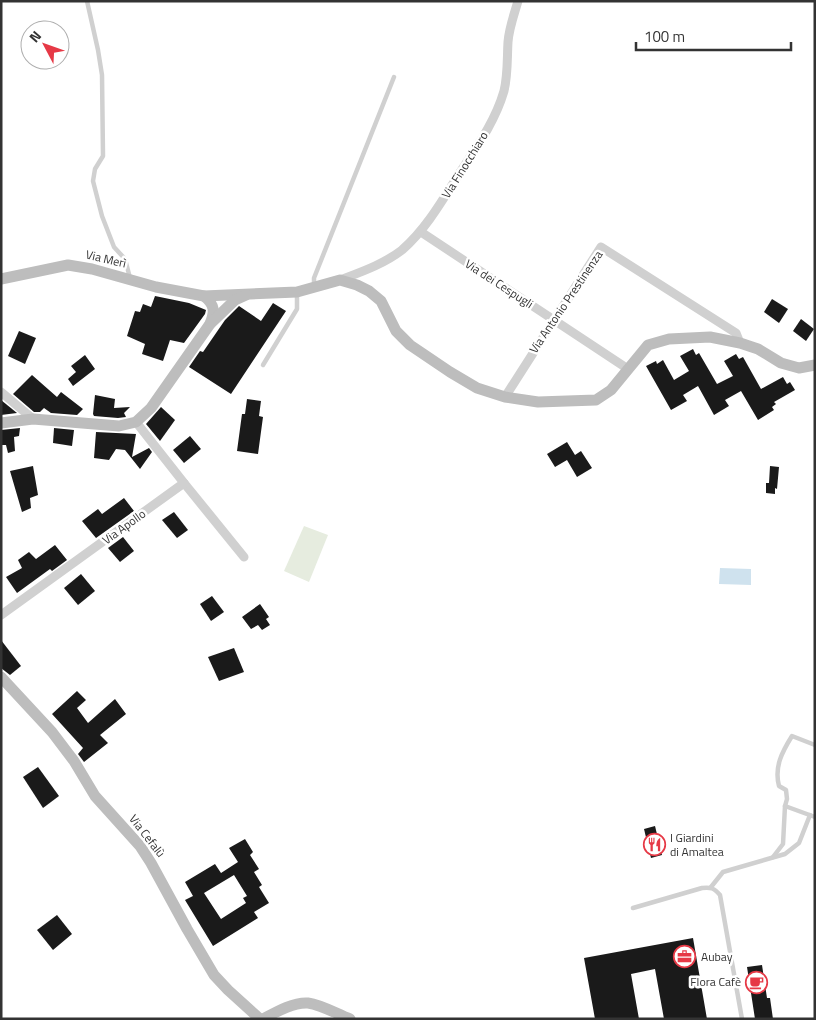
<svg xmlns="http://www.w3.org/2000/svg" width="816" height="1020" font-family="'Titillium Web',sans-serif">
	<rect width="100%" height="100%" fill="#fff"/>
	<polygon fill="#e6ecdf" points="304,526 328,535 309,582 284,571"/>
	<polygon fill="#cfe2ee" points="720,568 751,569 751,585 719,584"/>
	<g fill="#1a1a1a" fill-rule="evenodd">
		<polygon points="155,296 189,303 206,310 205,314 184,343 170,340 163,361 142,354 145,344 127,336 135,311 140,312 143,304 151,307"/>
		<polygon points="772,299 788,309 779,323 764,312"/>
		<polygon points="273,303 286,311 231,394 189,367 200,351 203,352 225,320 239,306 261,321"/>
		<polygon points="801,319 814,329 806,341 793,331"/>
		<polygon points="19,331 36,338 25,364 8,356"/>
		<polygon points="693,349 696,355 699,353 717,384 733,376 724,361 736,354 739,359 743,357 761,389 783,377 787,384 790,382 795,390 774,402 776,404 772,407 774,410 758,420 741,391 725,400 729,406 714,415 698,386 683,395 687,401 671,410 646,366 656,361 657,364 663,360 674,380 689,371 680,356"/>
		<polygon points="85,355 95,369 73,386 68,379 76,372 71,366"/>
		<polygon points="32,375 57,397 61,392 83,409 77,415 51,413 44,408 40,412 34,412 13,394"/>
		<polygon points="95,395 115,399 114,408 130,407 124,413 126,417 118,418 94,416 93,414"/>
		<polygon points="247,399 261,401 259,416 263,417 258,454 237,451 242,414 245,414"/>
		<polygon points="1,400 17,413 1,415"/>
		<polygon points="161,407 175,420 160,441 146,424"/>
		<polygon points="20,428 19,436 14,437 15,451 8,453 6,445 1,445 1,430"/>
		<polygon points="54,428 74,430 72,446 53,443"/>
		<polygon points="96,432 136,434 132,457 149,448 152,452 140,469 125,450 116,449 109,460 94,458"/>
		<polygon points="190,436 201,449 184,463 173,450"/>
		<polygon points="567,442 575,455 581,451 592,468 577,477 567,460 555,467 547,454"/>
		<polygon points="33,466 38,495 30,498 31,508 22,512 10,471"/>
		<polygon points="770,466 779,467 777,489 775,488 775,494 766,493 766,483 769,483"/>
		<polygon points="124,498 134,511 96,538 82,521 98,509 102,514"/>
		<polygon points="174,512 188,530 177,538 162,520"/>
		<polygon points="123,537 134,551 120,562 108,548"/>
		<polygon points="55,545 67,560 52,571 50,569 17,593 6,577 22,568 18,560 29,552 36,559"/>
		<polygon points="81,574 95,591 78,605 64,588"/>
		<polygon points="212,596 224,612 211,621 200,604"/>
		<polygon points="260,604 269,617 266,619 270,625 262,630 258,625 251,629 242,617"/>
		<polygon points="1,640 21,666 10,675 1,668"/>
		<polygon points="234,648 244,672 219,681 208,657"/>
		<polygon points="77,691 86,700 77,708 88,723 115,699 126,714 100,735 108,743 84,762 78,754 83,748 52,714"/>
		<polygon points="38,767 59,796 43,808 23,777"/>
		<polygon points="655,826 662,855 651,858 644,829"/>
		<path d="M245,839L253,852L250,855L259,869L254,872L262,885L259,887L269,903L254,912L258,918L213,946L185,900L193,896L185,882L215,864L221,873L238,862L229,848ZM234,875L247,896L243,898L246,903L221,919L204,893Z"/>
		<polygon points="57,915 72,934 53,950 37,930"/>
		<polygon points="693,938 707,1019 664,1019 655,969 631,974 639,1019 595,1019 584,958"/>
		<polygon points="762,965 767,998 770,998 773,1019 755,1019 747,967"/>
	</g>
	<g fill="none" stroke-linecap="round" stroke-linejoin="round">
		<g stroke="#d0d0d0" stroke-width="4.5">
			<polyline points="87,1 98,50 102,75 103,156 95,169 93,181 102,216 114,247 125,259 130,278"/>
			<polyline points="314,287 314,278 394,77"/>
			<polyline points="263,365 297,309 297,293"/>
			<polyline points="785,806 815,817"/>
			<path d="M773,857L783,844L785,806L787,799L786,790L779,786C774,767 782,752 792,736L815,745"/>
			<polyline points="711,887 723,872 785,854 799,843 810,815"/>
			<path d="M633,908L702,888C711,887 714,888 720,895L742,1019"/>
		</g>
		<g stroke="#d0d0d0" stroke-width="9">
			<polyline points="421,232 628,369"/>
			<path d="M340,280C361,272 384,264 402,250C426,229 442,201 459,174C476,148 495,122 504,91C508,74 507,59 508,42C509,28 514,15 518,1"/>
			<polyline points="1,392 33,419"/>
			<polyline points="505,397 601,247 736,333 740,343"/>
			<polyline points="184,483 244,557"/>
			<polyline points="1,615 184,483 136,422"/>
		</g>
		<g stroke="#bdbdbd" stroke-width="11">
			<polyline points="1,279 68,265 92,269 156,287 204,296 297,292 340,280 357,285 369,291 381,301 396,331 410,345 450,372 477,388 505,397 538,402 596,400 611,390 648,345 669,339 710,337 740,343 758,349 781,363 799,368 815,365"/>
			<path d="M204,296C215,305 215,311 210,324"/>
			<polyline points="1,423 33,419 119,426 136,422 151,408 210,324 235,300 246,295"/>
			<polyline points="1,677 52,732 74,761 95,796 140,846 151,863 187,929 214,975 228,990 260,1019"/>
			<path d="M263,1019C276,1012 293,1002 308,1003C322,1005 337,1014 350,1019"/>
		</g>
	</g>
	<defs>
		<symbol id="restaurant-ring" viewBox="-11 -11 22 22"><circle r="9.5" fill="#fff" stroke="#e63946" stroke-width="1.5"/><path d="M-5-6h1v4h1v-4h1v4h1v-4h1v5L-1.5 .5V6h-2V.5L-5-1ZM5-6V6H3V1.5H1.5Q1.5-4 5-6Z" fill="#e63946"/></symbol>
		<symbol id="office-ring" viewBox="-11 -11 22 22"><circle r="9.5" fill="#fff" stroke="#e63946" stroke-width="1.5"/><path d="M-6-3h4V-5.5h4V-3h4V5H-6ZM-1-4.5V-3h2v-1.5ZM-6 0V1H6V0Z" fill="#e63946"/></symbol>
		<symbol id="cafe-ring" viewBox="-11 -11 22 22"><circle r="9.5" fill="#fff" stroke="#e63946" stroke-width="1.5"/><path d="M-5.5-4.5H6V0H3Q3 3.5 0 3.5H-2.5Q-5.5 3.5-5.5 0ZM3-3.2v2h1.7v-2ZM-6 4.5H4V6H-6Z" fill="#e63946"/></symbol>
	</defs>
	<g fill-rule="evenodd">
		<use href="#restaurant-ring" x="642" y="832" width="25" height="25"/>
		<use href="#office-ring" x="672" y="944" width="25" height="25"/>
		<use href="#cafe-ring" x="744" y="970" width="25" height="25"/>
	</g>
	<g text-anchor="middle" stroke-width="5" stroke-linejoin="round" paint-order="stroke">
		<g font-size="12" fill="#333" stroke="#fff">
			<text transform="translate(465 165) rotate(-58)" y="4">Via Finocchiaro</text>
			<text transform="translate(106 259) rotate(13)" y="4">Via Merì</text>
			<text transform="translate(499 284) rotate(33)" y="4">Via dei Cespugli</text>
			<text transform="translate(566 302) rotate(-56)" y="4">Via Antonio Prestinenza</text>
			<text transform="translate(124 527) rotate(-36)" y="4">Via Apollo</text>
			<text transform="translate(147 836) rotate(52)" y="4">Via Cefalù</text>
		</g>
		<g font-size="12" fill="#333" stroke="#fff" text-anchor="start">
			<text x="670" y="842">I Giardini<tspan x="670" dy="14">di Amaltea</tspan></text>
			<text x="701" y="961">Aubay</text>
			<text x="741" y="986" text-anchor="end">Flora Cafè</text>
		</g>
	</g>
	<rect width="816" height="1020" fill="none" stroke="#333333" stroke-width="5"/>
	<g transform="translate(45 45) rotate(311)"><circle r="24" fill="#ffffff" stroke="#adadad"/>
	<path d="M0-4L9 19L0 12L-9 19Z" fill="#e63946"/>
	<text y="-8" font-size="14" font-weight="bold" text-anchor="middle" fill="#333333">N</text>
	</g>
	<path d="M636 42v8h155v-8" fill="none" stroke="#333333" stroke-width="2.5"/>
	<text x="644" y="42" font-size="15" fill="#333333" stroke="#ffffff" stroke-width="4" paint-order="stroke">100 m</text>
</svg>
